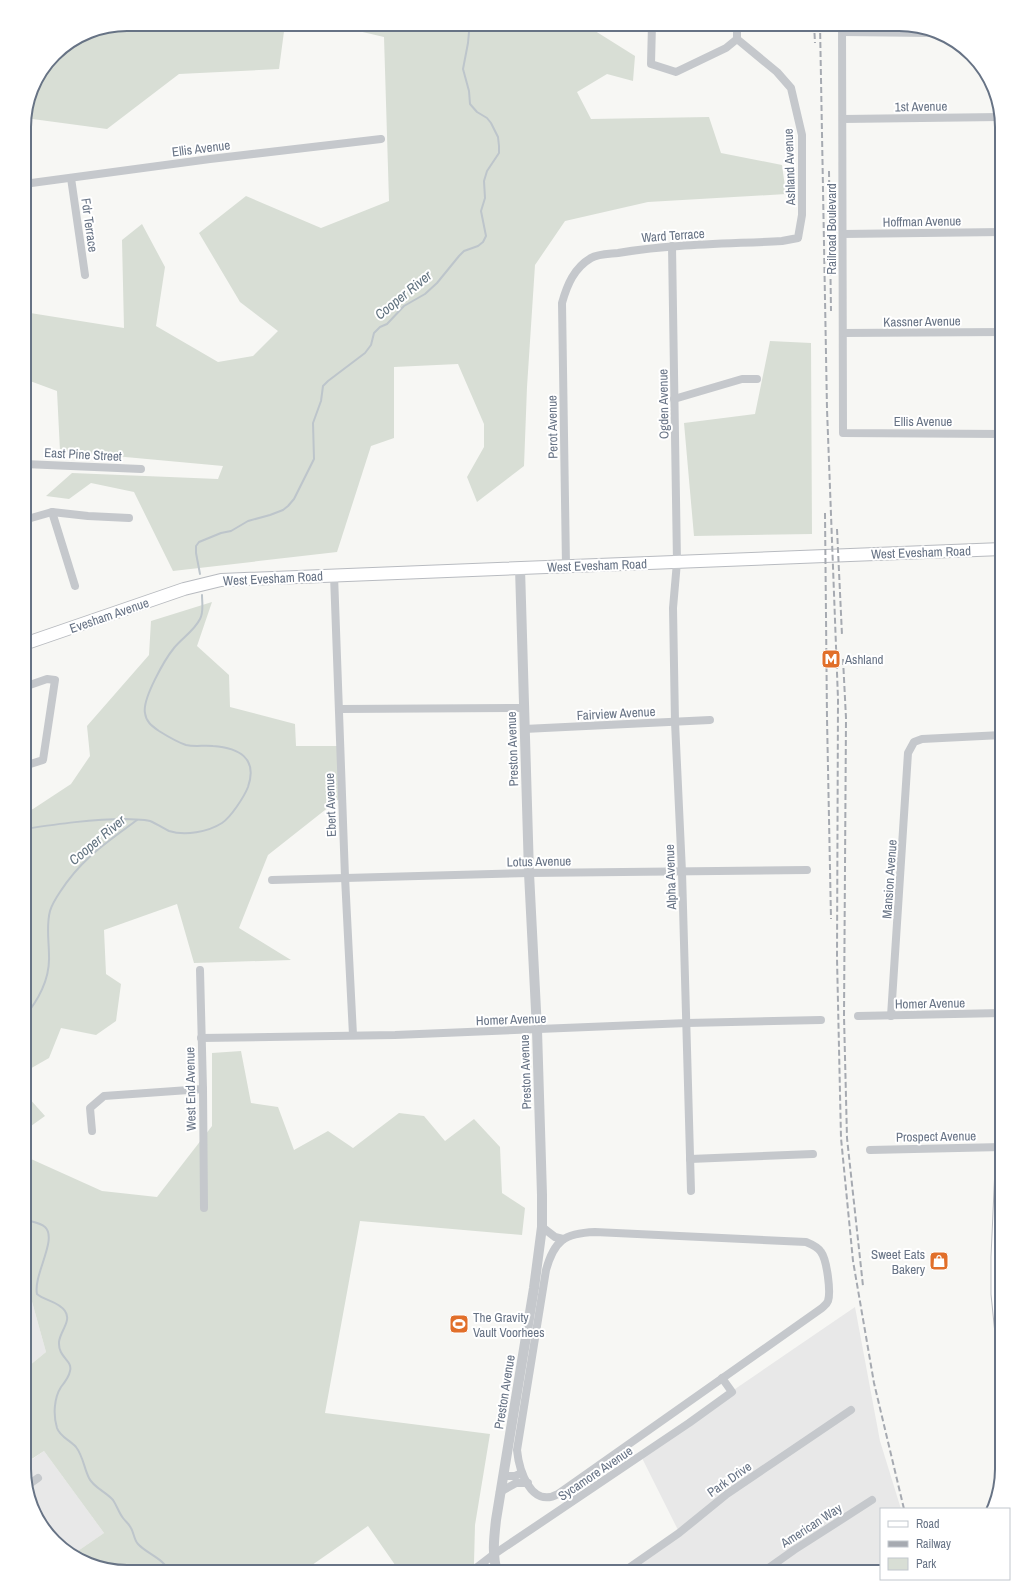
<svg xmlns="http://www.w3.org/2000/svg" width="1026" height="1596" font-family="'Archivo Narrow',sans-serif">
	<rect width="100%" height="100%" fill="#f7f7f4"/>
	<g fill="#e8e8e8">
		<polygon points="24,1273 46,1352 24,1370"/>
		<polygon points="855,1307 880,1441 901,1509 881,1509 881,1572 618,1572 678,1530 640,1454"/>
		<polygon points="44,1451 104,1533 72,1555 35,1515 24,1465"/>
	</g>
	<g fill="#d8ded5">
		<polygon points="127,24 285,24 279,69 179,74 107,129 25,118 35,82 54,54 88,32"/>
		<polygon points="349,24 584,24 635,56 633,81 607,74 577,92 591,119 709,117 721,153 782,165 786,194 648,202 565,221 535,265 527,387 524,466 477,502 467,477 484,447 484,424 458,364 394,367 394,438 371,446 337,552 173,571 134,492 91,483 69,499 46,496 72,473 218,479 223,466 60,451 57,391 30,381 24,376 24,312 124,328 122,240 142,224 165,267 156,326 218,362 253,356 278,331 240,302 199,233 246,196 321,228 389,201 384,37 354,30"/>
		<polygon points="770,341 811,343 812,534 694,536 684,423 755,414"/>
		<polygon points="212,602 197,646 229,675 230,707 295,724 296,746 343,746 344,795 268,855 239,928 291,960 194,963 177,904 104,930 106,974 121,984 116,1021 96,1035 61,1028 49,1058 28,1070 28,1097 45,1116 24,1131 24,975 29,941 24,914 24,812 33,809 71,784 90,756 87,726 149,655 151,621"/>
		<polygon points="241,1051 251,1103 278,1107 294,1150 328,1131 353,1148 399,1113 424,1116 445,1141 474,1119 500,1147 502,1193 525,1208 522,1235 360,1221 325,1413 490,1434 475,1525 474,1563 476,1568 471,1572 400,1572 368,1526 302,1572 121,1572 72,1555 104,1533 44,1451 24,1464 34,1481 28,1485 24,1469 24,1370 46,1352 24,1273 24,1142 31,1159 102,1191 157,1197 212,1126 212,1053"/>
	</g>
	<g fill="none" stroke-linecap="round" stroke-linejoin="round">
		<g stroke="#bdc5cb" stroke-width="2">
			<polyline points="200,574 196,553 196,546 199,542 221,533 231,531 248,521 270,515 283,510 288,506 294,499 314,459 313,423 321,401 323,386 328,381 365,353 371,345 374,333 380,327 387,324 404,306 425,294 437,283 459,256 464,251 478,246 483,242 486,236 481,211 485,198 484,181 487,171 499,153 499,146 498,137 491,123 487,118 477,112 470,104 469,91 463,69 468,43 469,32 466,24"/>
			<path d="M24,829C58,824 92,819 126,819C134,820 143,819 150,821C157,824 163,828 169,831C185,836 208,832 222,823C231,817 244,797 248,787C258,758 239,748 213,746C204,745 195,747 186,745C177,742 167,736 159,731C152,726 146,722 145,713C142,699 165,659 174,648C182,638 194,631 200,619C204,612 202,603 202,595"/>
			<path d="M24,1017C38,1001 50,979 49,956C49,941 46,926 50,911C52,904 56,898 60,892C82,858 106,843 137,820"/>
			<path d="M24,1219C31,1222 39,1222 45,1227C58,1239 33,1275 37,1294C45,1301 58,1301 65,1311C72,1321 60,1331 59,1342C58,1358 73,1360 70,1371C69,1377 65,1382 61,1387C54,1398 53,1415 57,1428C60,1437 70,1440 76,1447C83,1456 84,1468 89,1478C93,1487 106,1492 113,1500C117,1506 119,1513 123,1518C126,1522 129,1524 131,1528C134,1533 134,1540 138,1544C147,1554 165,1559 169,1572"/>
		</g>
		<defs>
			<polyline id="secondary" points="1002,1343 997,1294 997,1257 1002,1146"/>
			<polyline id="primary" points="24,644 184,589 221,580 1002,549"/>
		</defs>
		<use href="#secondary" stroke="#b8bbc0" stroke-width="13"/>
		<use href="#primary" stroke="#b8bbc0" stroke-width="14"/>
		<g stroke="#c5c8cc" stroke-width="8">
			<polyline points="652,24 651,64 676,72 726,48 737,39"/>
			<polyline points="842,24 843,433 1002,434"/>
			<polyline points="843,32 931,33"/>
			<polyline points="843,119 1000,117"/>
			<polyline points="71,178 85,275"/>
			<polyline points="24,184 210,159 381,139"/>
			<polyline points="843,234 1002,232"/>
			<polyline points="672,246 677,562 673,608 675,722 682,872 691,1191"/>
			<polyline points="843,333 1002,332"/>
			<polyline points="674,399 742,379 757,379"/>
			<polyline points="24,464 141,469"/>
			<polyline points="52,512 75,586"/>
			<polyline points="24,520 52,512 88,516 129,518"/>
			<path d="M566,566L562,303C567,285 574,268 591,258C598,254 610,254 618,253C672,244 727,244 782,241L798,238L802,215V135L791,88L777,72L737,39V24"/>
			<polyline points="334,575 345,877 353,1035"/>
			<polyline points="339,709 523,708"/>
			<polyline points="524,729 710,720"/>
			<polyline points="24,766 43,760 55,680 47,679 24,687"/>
			<polyline points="272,880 529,873 807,870"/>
			<polyline points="200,970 203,1089 204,1208"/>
			<polyline points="858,1016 1002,1013"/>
			<polyline points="891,1016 908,753 914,742 922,739 1002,735"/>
			<polyline points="201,1038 395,1035 687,1023 821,1020"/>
			<polyline points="92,1131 90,1108 104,1096 203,1089"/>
			<polyline points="870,1150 1002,1147"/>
			<polyline points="690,1159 813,1154"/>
			<polyline points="542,1227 555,1237 563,1239"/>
			<path d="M595,1232L806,1242C811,1244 818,1247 821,1252C827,1260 831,1292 828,1301C827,1304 824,1306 822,1308L558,1494C531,1509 519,1470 517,1450L546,1270C554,1241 564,1233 595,1232Z"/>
			<polyline points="503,1476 515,1476 522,1473"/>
			<polyline points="28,1485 38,1478"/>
			<polyline points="500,1492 516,1483 528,1483"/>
			<polyline points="471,1572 493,1555 689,1423 732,1392 722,1378"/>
			<polyline points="623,1572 679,1533 727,1494 851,1410"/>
			<polyline points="763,1572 794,1550 872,1500"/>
		</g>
		<path stroke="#c5c8cc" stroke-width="10" d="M497,1572C492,1554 494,1538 496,1520L534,1288L542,1227V1195L537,1030L529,873L520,568"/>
		<use href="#secondary" stroke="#fff" stroke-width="11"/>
		<use href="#primary" stroke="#fff" stroke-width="12"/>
		<g stroke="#a6aab1" stroke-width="2" stroke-dasharray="6 3" stroke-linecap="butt">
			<polyline points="814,24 815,43"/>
			<polyline points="820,24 827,409 838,699 837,958 841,1138 853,1261 858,1290 874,1383 904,1509"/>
			<polyline points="829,171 831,311"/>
			<polyline points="825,513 827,718 831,919"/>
			<polyline points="837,529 842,635"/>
			<polyline points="843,659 846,718 844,1016 847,1138 863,1286"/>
		</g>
	</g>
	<defs>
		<symbol id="metro-square" viewBox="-11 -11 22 22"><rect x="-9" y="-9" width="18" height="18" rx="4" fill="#e16f2a" stroke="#fff"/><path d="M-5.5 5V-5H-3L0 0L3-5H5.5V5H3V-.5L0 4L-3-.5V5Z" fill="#fff"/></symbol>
		<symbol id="shop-square" viewBox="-11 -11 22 22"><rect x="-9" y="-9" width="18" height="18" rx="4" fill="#e16f2a" stroke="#fff"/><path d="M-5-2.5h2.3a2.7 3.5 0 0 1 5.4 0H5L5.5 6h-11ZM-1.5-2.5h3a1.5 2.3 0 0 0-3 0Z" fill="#fff"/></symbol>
		<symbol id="stadium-square" viewBox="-11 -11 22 22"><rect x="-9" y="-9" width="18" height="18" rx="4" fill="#e16f2a" stroke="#fff"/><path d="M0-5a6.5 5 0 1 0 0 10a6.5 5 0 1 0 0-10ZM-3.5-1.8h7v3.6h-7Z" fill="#fff"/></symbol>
	</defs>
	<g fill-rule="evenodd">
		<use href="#metro-square" x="820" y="648" width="22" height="22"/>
		<use href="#shop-square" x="928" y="1250" width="22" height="22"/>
		<use href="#stadium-square" x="448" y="1313" width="22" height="22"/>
	</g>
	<g text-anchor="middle" stroke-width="4" stroke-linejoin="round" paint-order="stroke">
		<g font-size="13" fill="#677385" stroke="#fff">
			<text transform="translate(921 106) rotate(-1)" y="5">1st Avenue</text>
			<text transform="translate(201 148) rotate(-7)" y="5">Ellis Avenue</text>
			<text transform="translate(789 167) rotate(-92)" y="5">Ashland Avenue</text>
			<text transform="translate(922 221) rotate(-1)" y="5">Hoffman Avenue</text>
			<text transform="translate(90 225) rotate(82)" y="5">Fdr Terrace</text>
			<text transform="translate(831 229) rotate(-90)" y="5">Railroad Boulevard</text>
			<text transform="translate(673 235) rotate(-4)" y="5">Ward Terrace</text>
			<text transform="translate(922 321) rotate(-1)" y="5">Kassner Avenue</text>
			<text transform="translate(663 404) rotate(-91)" y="5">Ogden Avenue</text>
			<text x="923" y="426">Ellis Avenue</text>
			<text transform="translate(552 427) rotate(-91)" y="5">Perot Avenue</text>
			<text transform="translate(83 454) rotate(3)" y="5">East Pine Street</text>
			<text transform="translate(921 552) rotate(-2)" y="5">West Evesham Road</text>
			<text transform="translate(597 565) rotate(-2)" y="5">West Evesham Road</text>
			<text transform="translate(273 578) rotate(-3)" y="5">West Evesham Road</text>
			<text transform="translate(109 615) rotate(-19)" y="5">Evesham Avenue</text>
			<text transform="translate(616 713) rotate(-3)" y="5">Fairview Avenue</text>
			<text transform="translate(512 749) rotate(-92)" y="5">Preston Avenue</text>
			<text transform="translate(330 805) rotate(-92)" y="5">Ebert Avenue</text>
			<text transform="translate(539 861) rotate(-1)" y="5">Lotus Avenue</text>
			<text transform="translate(670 877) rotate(-92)" y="5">Alpha Avenue</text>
			<text transform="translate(889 879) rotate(-86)" y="5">Mansion Avenue</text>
			<text transform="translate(930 1003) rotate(-1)" y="5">Homer Avenue</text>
			<text transform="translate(511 1019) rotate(-2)" y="5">Homer Avenue</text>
			<text transform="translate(525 1072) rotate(-92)" y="5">Preston Avenue</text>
			<text transform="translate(190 1089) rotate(-91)" y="5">West End Avenue</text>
			<text transform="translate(936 1136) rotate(-1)" y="5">Prospect Avenue</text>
			<text transform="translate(504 1392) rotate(-81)" y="5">Preston Avenue</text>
			<text transform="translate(595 1473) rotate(-34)" y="5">Sycamore Avenue</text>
			<text transform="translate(729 1479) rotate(-35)" y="5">Park Drive</text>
			<text transform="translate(811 1525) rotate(-33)" y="5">American Way</text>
		</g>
		<g font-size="13" fill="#677385" stroke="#fff" text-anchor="start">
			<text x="845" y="664">Ashland</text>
			<text x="925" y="1259" text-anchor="end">Sweet Eats<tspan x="925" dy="15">Bakery</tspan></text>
			<text x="473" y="1322">The Gravity<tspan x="473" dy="15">Vault Voorhees</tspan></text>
		</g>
		<g font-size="14" font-style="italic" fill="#637481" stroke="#fff">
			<text transform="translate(403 295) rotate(-39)" y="5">Cooper River</text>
			<text transform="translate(97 840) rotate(-40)" y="5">Cooper River</text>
		</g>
	</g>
	<path d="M0 0H1026V1596H0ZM127 31H899A96 96 0 0 1 995 127V1469A96 96 0 0 1 899 1565H127A96 96 0 0 1 31 1469V127A96 96 0 0 1 127 31Z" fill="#fff" fill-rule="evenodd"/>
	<path fill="none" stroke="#677385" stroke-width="2" d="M127 31H899A96 96 0 0 1 995 127V1469A96 96 0 0 1 899 1565H127A96 96 0 0 1 31 1469V127A96 96 0 0 1 127 31Z"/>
	<rect x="880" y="1508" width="130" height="72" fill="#ffffff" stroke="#c2c7ce"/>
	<rect x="888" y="1521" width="20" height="6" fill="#ffffff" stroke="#c2c7ce"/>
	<text x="916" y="1528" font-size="12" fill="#677385">Road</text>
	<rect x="888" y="1541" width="20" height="6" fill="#a6aab1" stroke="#c2c7ce"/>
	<text x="916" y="1548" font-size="12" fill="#677385">Railway</text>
	<rect x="888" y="1558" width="20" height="12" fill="#d8ded5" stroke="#c2c7ce"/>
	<text x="916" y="1568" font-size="12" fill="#677385">Park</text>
</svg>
